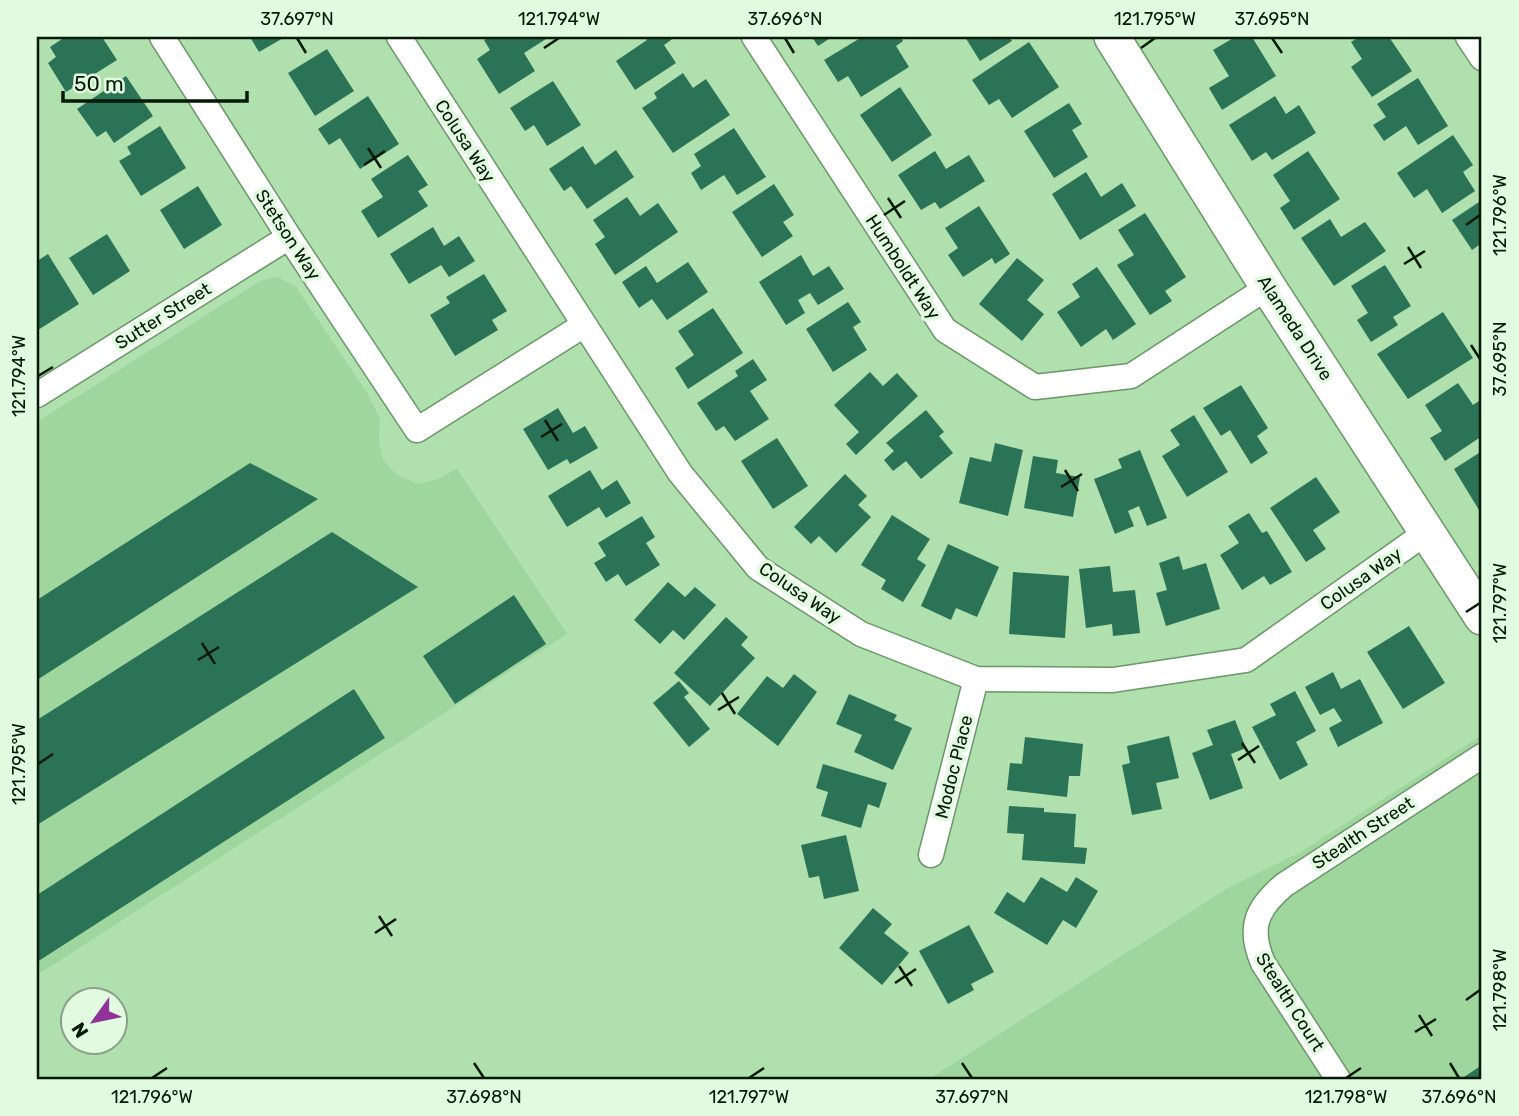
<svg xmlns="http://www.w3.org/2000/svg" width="1519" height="1116" font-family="Rubik,sans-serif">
	<rect width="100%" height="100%" fill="#afe0ad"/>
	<g fill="#9fd69d">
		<polygon points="278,277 296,287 367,393 380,419 379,442 383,460 397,475 418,484 438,479 457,469 567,634 37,975 37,422 260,281"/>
		<polygon points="1482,735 1482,1079 929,1079 1228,888 1301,852"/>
	</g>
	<g fill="#2b7357">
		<polygon points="65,37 102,37 117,60 66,92 48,63 56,57 50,47"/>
		<polygon points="250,37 285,37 259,52"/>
		<polygon points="490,37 546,39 524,53 535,71 499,94 477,59 490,50 484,40"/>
		<polygon points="645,37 675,37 664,45 676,63 635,90 616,61 647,40"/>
		<polygon points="812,37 832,37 818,46"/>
		<polygon points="862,37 901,37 903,41 896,46 909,67 861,97 848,76 838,82 824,60"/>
		<polygon points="965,37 1009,37 1012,41 980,61"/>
		<polygon points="1235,37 1252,37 1276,76 1222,110 1209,88 1229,76 1213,50"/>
		<polygon points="1359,37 1389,37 1412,71 1372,97 1351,67 1362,59 1351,42"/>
		<polygon points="1029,42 1059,87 1012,118 999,99 989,105 972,80"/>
		<polygon points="327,49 354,91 315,116 288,73"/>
		<polygon points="683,73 693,88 706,79 730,115 673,153 642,108 657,98 654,93"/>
		<polygon points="126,76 153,116 114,143 106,131 97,137 77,109"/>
		<polygon points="1418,78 1448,126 1418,145 1406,126 1384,141 1373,125 1386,117 1377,104"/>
		<polygon points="553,81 581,125 547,146 534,125 525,131 510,108"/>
		<polygon points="900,87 932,135 892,162 860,115"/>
		<polygon points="368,96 399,144 360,169 340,138 329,145 318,129"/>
		<polygon points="1275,96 1286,114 1299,105 1316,133 1272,160 1266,152 1252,161 1229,125"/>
		<polygon points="1069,103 1082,124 1072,130 1088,157 1054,178 1024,131"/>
		<polygon points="160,126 186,168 141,196 119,161 131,154 127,147"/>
		<polygon points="734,128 766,177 737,195 724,175 701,190 691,173 701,166 694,154"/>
		<polygon points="1453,135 1473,165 1463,172 1475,191 1442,213 1427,189 1414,198 1397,173"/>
		<polygon points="583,146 595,165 616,150 634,177 587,209 571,186 564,191 549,169"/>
		<polygon points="935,151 946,169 969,155 985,181 940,209 935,202 921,210 898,175"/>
		<polygon points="1308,151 1340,199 1294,230 1280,208 1290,201 1273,175"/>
		<polygon points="408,155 428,185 418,191 428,206 378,238 361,211 383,197 371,179"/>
		<polygon points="1086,172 1101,197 1122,183 1136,206 1080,240 1052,194"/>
		<polygon points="774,184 794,215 783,222 793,236 762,257 732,212"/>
		<polygon points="198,186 222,225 184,249 160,210"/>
		<polygon points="627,197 640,216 658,203 678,232 615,275 595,244 605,237 593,220"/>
		<polygon points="1482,200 1482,243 1472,250 1452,220"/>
		<polygon points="979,206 1010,254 995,264 992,258 963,277 948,255 958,248 945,228"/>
		<polygon points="1145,213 1186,277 1165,291 1172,301 1150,315 1117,265 1134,255 1118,230"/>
		<polygon points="1330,219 1341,237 1365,222 1386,251 1334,286 1301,238"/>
		<polygon points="433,227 444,246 459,236 475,261 449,277 441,265 409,284 390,254"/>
		<polygon points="107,234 130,271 93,295 69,258"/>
		<polygon points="48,254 79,304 38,330 37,261"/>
		<polygon points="801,255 813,276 829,266 844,289 818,305 810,293 798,300 805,313 786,325 759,282"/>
		<polygon points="1017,258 1044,280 1027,300 1044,314 1022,341 979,304"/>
		<polygon points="688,262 708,292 667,320 652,299 639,308 622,282 646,266 657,283"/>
		<polygon points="1385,265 1411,306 1393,317 1398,325 1371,342 1357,320 1368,313 1351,286"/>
		<polygon points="1097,267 1136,324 1113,340 1106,329 1081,347 1057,312 1080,297 1072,284"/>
		<polygon points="484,274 507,311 492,320 498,330 455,356 430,315 450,303 446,297"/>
		<polygon points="848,302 861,322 853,327 867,350 833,372 806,329"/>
		<polygon points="713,308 743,353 688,389 675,368 694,355 678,331"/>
		<polygon points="1443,312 1473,358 1408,399 1377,354"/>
		<polygon points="753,359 767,380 750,391 769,419 735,441 724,426 716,431 697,403 738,376 735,371"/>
		<polygon points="870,372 883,386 897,373 918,396 856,455 846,444 859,432 834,405"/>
		<polygon points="1458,383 1473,405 1482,399 1482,436 1445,461 1430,438 1442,431 1425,405"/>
		<polygon points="1241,385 1268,428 1257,436 1268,453 1251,464 1230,430 1221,436 1203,408"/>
		<polygon points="558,408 573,433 585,426 598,448 570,464 567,459 548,470 523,429"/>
		<polygon points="926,410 944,432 939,436 953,453 921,479 906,461 893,471 884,460 894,451 886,443"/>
		<polygon points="1194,415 1228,472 1187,497 1162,456 1180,445 1170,430"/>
		<polygon points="777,438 808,486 773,509 741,461"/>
		<polygon points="995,443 1023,450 1008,516 959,503 970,457 991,462"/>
		<polygon points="1140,450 1167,518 1147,526 1139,506 1128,511 1134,526 1115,534 1094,479 1122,468 1118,459"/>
		<polygon points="1482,451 1482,515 1454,469"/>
		<polygon points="1033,456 1058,460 1056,473 1080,477 1073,517 1024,508"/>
		<polygon points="250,463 318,499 37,680 37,600"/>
		<polygon points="590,470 602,490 617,480 631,503 606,518 599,507 567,527 548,496"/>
		<polygon points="845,474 867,496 858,505 871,517 836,553 819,536 811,544 794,527"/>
		<polygon points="1316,477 1340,512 1313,530 1326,549 1306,562 1270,508"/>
		<polygon points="1249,513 1262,533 1267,531 1292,572 1270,585 1264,576 1242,590 1220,555 1239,543 1228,526"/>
		<polygon points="892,515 930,539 917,559 926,565 903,602 881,589 886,580 861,565"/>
		<polygon points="642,516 655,537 646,543 660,565 626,586 618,574 606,582 594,563 606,556 598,543"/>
		<polygon points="332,532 418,587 37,825 37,720"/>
		<polygon points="948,544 999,567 977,617 956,608 951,620 921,606"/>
		<polygon points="1179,556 1183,570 1206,563 1220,609 1166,626 1156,593 1167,590 1159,563"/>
		<polygon points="1110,566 1113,592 1135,590 1140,633 1113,636 1112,624 1086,628 1079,569"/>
		<polygon points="1013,572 1069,576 1065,638 1009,634"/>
		<polygon points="668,582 685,597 695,587 716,605 684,640 673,630 660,644 634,620"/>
		<polygon points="514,595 546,644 455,704 423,656"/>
		<polygon points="726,617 748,637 741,645 755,658 710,706 674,673"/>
		<polygon points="1409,626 1445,683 1403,709 1367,652"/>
		<polygon points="1333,672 1341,689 1360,679 1383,723 1338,747 1329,728 1342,721 1334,708 1320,715 1305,687"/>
		<polygon points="794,674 817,692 778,746 737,714 767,676 783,688"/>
		<polygon points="679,681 689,693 684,697 710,729 689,747 653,703"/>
		<polygon points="354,689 385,738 37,962 37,895"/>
		<polygon points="1295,691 1316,731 1296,742 1308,765 1280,780 1252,727 1276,715 1270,704"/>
		<polygon points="849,694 897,715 894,720 912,728 893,770 854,752 862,735 836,724"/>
		<polygon points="1235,720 1246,748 1231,754 1243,788 1210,800 1192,753 1213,745 1207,730"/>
		<polygon points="1169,736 1179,778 1156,783 1162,809 1132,815 1122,765 1130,763 1127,746"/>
		<polygon points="1025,737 1083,744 1080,776 1069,776 1067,797 1007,790 1010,763 1022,764"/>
		<polygon points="823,764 887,783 879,808 868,804 861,828 821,816 828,792 816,788"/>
		<polygon points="1009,806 1044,808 1044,812 1076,814 1074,847 1087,848 1085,864 1022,860 1024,834 1007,833"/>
		<polygon points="846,835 859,891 824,899 819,876 809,878 801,845"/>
		<polygon points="1041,877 1067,892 1076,877 1098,891 1076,928 1063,920 1047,945 994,913 1007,892 1024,903"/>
		<polygon points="873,908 892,924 884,933 909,953 882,985 839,948"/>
		<polygon points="969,925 994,972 971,984 974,990 948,1004 919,951"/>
		<polygon points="1482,1065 1482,1079 1461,1079"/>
	</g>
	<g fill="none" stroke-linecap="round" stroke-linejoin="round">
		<defs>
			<g id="street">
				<polyline points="162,37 289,237 417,430 584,325"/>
				<polyline points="399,37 680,473 758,568 861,634 976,679 1113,680 1246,660 1427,532"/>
				<polyline points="754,37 945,330 1035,387 1131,376 1268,287"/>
				<polyline points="1468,37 1482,58"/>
				<polyline points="37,395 289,237"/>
				<polyline points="931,855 976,679"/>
				<path d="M1338,1079L1263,963C1248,928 1256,909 1284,885L1482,756"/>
			</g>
			<polyline id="secondary" points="1112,37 1268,287 1482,617"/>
		</defs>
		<use href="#street" stroke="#699767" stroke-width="27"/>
		<use href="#secondary" stroke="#699767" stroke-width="38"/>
		<use href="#street" stroke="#fff" stroke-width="24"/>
		<use href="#secondary" stroke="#fff" stroke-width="35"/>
	</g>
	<path fill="none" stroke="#061806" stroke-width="2.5" d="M297,38L306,53M785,38L794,53M1272,38L1282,53M544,48L559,38M1141,48L1155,38M368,148L381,168M364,165L385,151M888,198L901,218M884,215L905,201M1466,225L1480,215M1408,247L1421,268M1404,264L1425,251M1471,345L1480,359M38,376L53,367M545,420L558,441M541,437L562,424M1065,470L1078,491M1061,487L1082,474M1466,612L1480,603M202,643L215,664M198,660L219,647M722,693L735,714M718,710L739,697M1242,743L1255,763M1238,760L1259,746M38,764L53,754M379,916L392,936M375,933L396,919M899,966L912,986M895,983L916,969M1466,1000L1480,990M1419,1015L1432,1036M1415,1032L1436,1019M474,1063L484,1078M962,1063L972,1078M1450,1063L1459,1078M152,1078L167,1068M749,1078L764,1068M1346,1078L1361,1068"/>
	<g text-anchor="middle" stroke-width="7" stroke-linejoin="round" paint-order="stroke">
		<g font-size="18" fill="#061806" stroke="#e1fae0">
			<text transform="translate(465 141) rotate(57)" y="6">Colusa Way</text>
			<text transform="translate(288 235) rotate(57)" y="6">Stetson Way</text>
			<text transform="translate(903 267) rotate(57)" y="6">Humboldt Way</text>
			<text transform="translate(163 316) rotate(-32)" y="6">Sutter Street</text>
			<text transform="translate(1295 328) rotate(57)" y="6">Alameda Drive</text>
			<text transform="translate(1361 579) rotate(-35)" y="6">Colusa Way</text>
			<text transform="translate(800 593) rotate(34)" y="6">Colusa Way</text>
			<text transform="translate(954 767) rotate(-76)" y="6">Modoc Place</text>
			<text transform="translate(1363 833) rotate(-33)" y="6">Stealth Street</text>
			<text transform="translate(1290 1002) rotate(58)" y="6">Stealth Court</text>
		</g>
	</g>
	<rect width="1519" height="1116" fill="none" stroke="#e1fae0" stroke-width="77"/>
	<g transform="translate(94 1021) rotate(237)"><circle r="33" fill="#e1fae0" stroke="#89a089" stroke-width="2"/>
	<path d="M0-5L12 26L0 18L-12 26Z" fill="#91329b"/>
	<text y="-10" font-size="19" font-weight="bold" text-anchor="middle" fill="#061806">N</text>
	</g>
	<path d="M63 91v10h184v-10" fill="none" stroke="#061806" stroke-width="3.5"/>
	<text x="74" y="91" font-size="21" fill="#061806" stroke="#e1fae0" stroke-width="5" paint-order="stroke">50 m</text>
	<rect x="38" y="38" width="1442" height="1040" fill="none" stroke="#061806" stroke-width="2.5"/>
	<g font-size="18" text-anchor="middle" fill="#061806">
		<text x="297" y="25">37.697°N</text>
		<text x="559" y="25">121.794°W</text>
		<text x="785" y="25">37.696°N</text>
		<text x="1155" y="25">121.795°W</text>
		<text x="1272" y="25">37.695°N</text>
		<text transform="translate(1500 215) rotate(-90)" y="6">121.796°W</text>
		<text transform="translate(1500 359) rotate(-90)" y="6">37.695°N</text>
		<text transform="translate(19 376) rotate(-90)" y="6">121.794°W</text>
		<text transform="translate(1500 603) rotate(-90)" y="6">121.797°W</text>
		<text transform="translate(19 764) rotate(-90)" y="6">121.795°W</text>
		<text transform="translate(1500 990) rotate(-90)" y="6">121.798°W</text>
		<text x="152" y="1103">121.796°W</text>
		<text x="484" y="1103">37.698°N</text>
		<text x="749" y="1103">121.797°W</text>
		<text x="972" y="1103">37.697°N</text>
		<text x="1346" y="1103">121.798°W</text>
		<text x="1459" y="1103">37.696°N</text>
	</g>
</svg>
